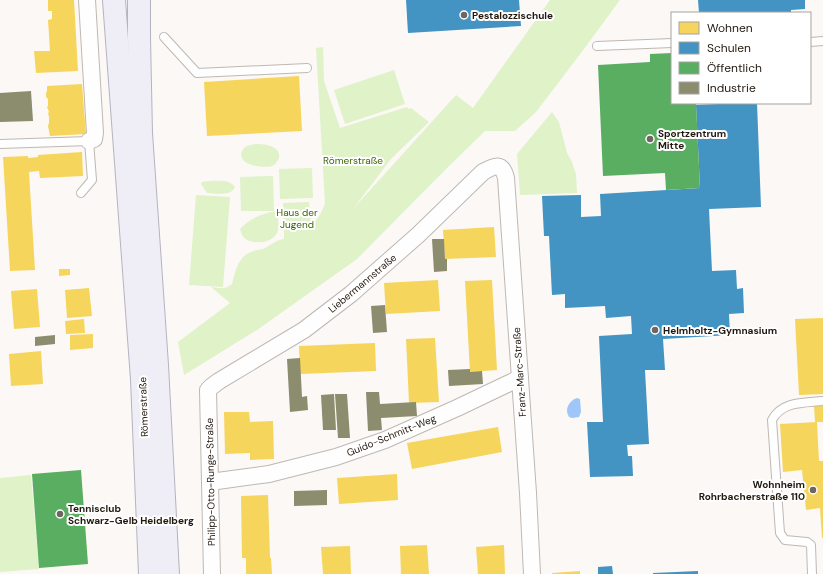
<svg xmlns="http://www.w3.org/2000/svg" width="823" height="574" font-family="'DM Sans',sans-serif">
	<rect width="100%" height="100%" fill="#fbf8f6"/>
	<g fill="#dff2c8">
		<path d="M550,0H620L581,53L536,112L515,131H485L447,168L357,259L257,330L184,375L178,342L230,303L211,287C219,288 226,290 232,284C235,273 238,256 251,252C255,250 259,250 263,249C270,246 276,240 284,239V232L283,203L309,202L311,226C318,219 322,212 325,203L316,48L323,47L324,81L340,128L407,107L408,109L411,108L429,122L391,159L353,209L456,95L473,108Z"/>
		<polygon points="394,70 405,104 345,124 334,90"/>
		<polygon points="552,112 559,122 567,153 572,162 576,174 577,193 520,195 517,154"/>
		<path d="M255,144C263,144 281,145 279,158C278,160 276,164 274,165C268,169 249,166 244,161C242,159 242,157 241,155C243,146 246,146 255,144Z"/>
		<polygon points="312,168 313,198 280,199 279,169"/>
		<polygon points="273,176 274,211 241,211 240,177"/>
		<path d="M210,181C219,181 229,179 235,187C231,197 216,193 207,193L201,184L202,182Z"/>
		<polygon points="196,195 230,197 223,287 189,285"/>
		<path d="M276,211C278,217 280,226 277,233C272,244 248,246 242,235C241,233 241,231 240,229C250,218 262,214 276,211Z"/>
		<polygon points="31,475 39,569 0,572 0,478"/>
	</g>
	<path fill="#9fc6f8" d="M577,398L580,399L581,412L579,417L572,418L569,417C564,409 569,401 577,398Z"/>
	<g fill="#f6d55c">
		<polygon points="48,0 74,0 78,71 36,73 34,51 50,51 48,20 52,19 52,11 48,11"/>
		<polygon points="299,76 302,131 207,136 204,82"/>
		<polygon points="82,84 86,134 50,136 48,126 49,123 49,117 48,113 49,112 47,107 48,106 48,99 46,97 46,93 47,91 47,86"/>
		<polygon points="82,152 83,176 40,178 39,171 29,172 35,270 10,271 3,157 28,156 28,158 38,157 38,155"/>
		<polygon points="494,227 496,257 445,259 443,230"/>
		<polygon points="59,269 70,269 70,275 59,276"/>
		<polygon points="438,280 440,311 386,314 384,283"/>
		<polygon points="492,280 497,370 470,372 465,281"/>
		<polygon points="89,288 92,316 67,318 65,290"/>
		<polygon points="37,289 40,327 14,329 11,291"/>
		<polygon points="823,318 823,394 799,395 795,319"/>
		<polygon points="84,319 85,333 66,334 65,321"/>
		<polygon points="93,334 93,348 70,350 70,335"/>
		<polygon points="435,338 439,402 409,403 406,339"/>
		<polygon points="375,343 376,371 300,374 299,346"/>
		<polygon points="41,351 43,384 11,386 9,354"/>
		<polygon points="814,406 823,406 823,422 815,422"/>
		<polygon points="224,412 249,412 250,422 273,421 274,459 250,460 250,453 225,454"/>
		<polygon points="817,422 819,461 823,461 823,538 822,538 820,508 806,510 802,470 783,472 780,424"/>
		<polygon points="498,427 502,452 412,469 407,443"/>
		<polygon points="397,474 398,500 339,504 337,478"/>
		<polygon points="268,495 270,558 271,558 272,574 246,574 246,558 242,558 241,496"/>
		<polygon points="427,545 429,574 401,574 400,546"/>
		<polygon points="504,545 505,574 478,574 476,547"/>
		<polygon points="350,546 351,574 323,574 321,547"/>
		<polygon points="580,571 580,574 552,574 552,573"/>
	</g>
	<g fill="#4393c3">
		<polygon points="406,0 519,0 521,26 408,33"/>
		<polygon points="698,0 805,0 805,9 791,10 791,13 771,13 771,12 746,13 699,13"/>
		<polygon points="738,103 757,103 761,207 709,209 712,271 736,270 737,289 743,288 744,313 729,314 730,335 663,339 665,370 645,370 649,444 627,445 628,456 632,456 633,476 590,477 587,422 603,422 599,336 632,334 631,316 606,318 605,306 565,308 565,294 552,295 549,236 544,236 542,196 581,195 581,217 601,216 600,194 700,188 696,105"/>
		<polygon points="612,566 613,574 598,574 598,567"/>
		<polygon points="698,571 698,574 653,574 653,573"/>
	</g>
	<g fill="#5aae61">
		<polygon points="672,53 672,103 696,103 700,188 666,190 665,173 603,176 598,65 650,62 650,54"/>
		<polygon points="81,470 88,564 39,568 32,474"/>
	</g>
	<g fill="#8c8c6e">
		<polygon points="31,91 33,121 0,122 0,93"/>
		<polygon points="432,239 444,239 445,259 447,259 447,271 434,272"/>
		<polygon points="385,305 387,332 373,333 371,306"/>
		<polygon points="55,335 55,344 35,346 35,337"/>
		<polygon points="300,358 302,397 307,396 308,410 290,412 287,359"/>
		<polygon points="470,369 470,372 482,371 483,384 449,386 448,370"/>
		<polygon points="366,392 379,392 380,404 416,402 417,416 381,418 382,430 368,431"/>
		<polygon points="334,394 336,430 323,430 321,395"/>
		<polygon points="335,394 347,394 350,438 338,438"/>
		<polygon points="327,490 327,505 294,506 294,491"/>
	</g>
	<g fill="none" stroke-linecap="round" stroke-linejoin="round">
		<defs>
			<g id="service">
				<polyline points="164,37 197,73 307,68"/>
				<polyline points="810,42 823,41"/>
				<polyline points="597,46 672,43"/>
				<polyline points="0,144 89,141 92,180 81,193"/>
				<path d="M812,574L811,545L807,542L785,540L780,533L772,420C782,401 804,403 823,401"/>
			</g>
			<g id="minor">
				<polyline points="87,0 95,133 94,139 89,141"/>
				<polyline points="210,482 269,474 336,457 385,440 457,408 520,378"/>
				<path d="M212,574L208,390L211,387L219,381L304,330L351,294L418,235L483,172C494,166 502,161 506,178L528,493L532,574"/>
			</g>
			<g id="primary">
				<polyline points="114,0 142,379 150,574"/>
				<polyline points="139,0 139,38 141,133 157,365 168,574"/>
			</g>
		</defs>
		<use href="#service" stroke="#bfb8b2" stroke-width="10"/>
		<use href="#minor" stroke="#bfb8b2" stroke-width="18"/>
		<use href="#primary" stroke="#b6b3c0" stroke-width="24"/>
		<use href="#service" stroke="#fefefe" stroke-width="8"/>
		<use href="#minor" stroke="#fefefe" stroke-width="16"/>
		<use href="#primary" stroke="#efeef6" stroke-width="22"/>
	</g>
	<g fill="#6e665f" stroke="#fff" stroke-width="1.5">
		<circle cx="464" cy="15" r="4"/>
		<circle cx="650" cy="139" r="4"/>
		<circle cx="655" cy="330" r="4"/>
		<circle cx="813" cy="490" r="4"/>
		<circle cx="60" cy="514" r="4"/>
	</g>
	<g text-anchor="middle" stroke-width="4" stroke-linejoin="round" paint-order="stroke">
		<g font-size="10" font-weight="bold" fill="#22180e" stroke="#fff" text-anchor="start">
			<text x="472" y="19">Pestalozzischule</text>
			<text x="658" y="137">Sportzentrum<tspan x="658" dy="12">Mitte</tspan></text>
			<text x="663" y="334">Helmholtz-Gymnasium</text>
			<text x="805" y="488" text-anchor="end">Wohnheim<tspan x="805" dy="12">Rohrbacherstraße 110</tspan></text>
			<text x="68" y="512">Tennisclub<tspan x="68" dy="12">Schwarz-Gelb Heidelberg</tspan></text>
		</g>
		<g font-size="10" fill="#3f6404" stroke="#fff">
			<text x="353" y="164">Römerstraße</text>
			<text x="297" y="216">Haus der<tspan x="297" dy="12">Jugend</tspan></text>
		</g>
		<g font-size="10" fill="#22180e" stroke="#fff">
			<text transform="translate(362 283) rotate(-40)" y="4">Liebermannstraße</text>
			<text transform="translate(519 372) rotate(-94)" y="4">Franz-Marc-Straße</text>
			<text transform="translate(143 407) rotate(-92)" y="4">Römerstraße</text>
			<text transform="translate(391 435) rotate(-22)" y="4">Guido-Schmitt-Weg</text>
			<text transform="translate(210 482) rotate(-91)" y="4">Philipp-Otto-Runge-Straße</text>
		</g>
	</g>
	<rect x="671" y="12" width="140" height="92" fill="#ffffff" stroke="#a7a39f"/>
	<rect x="679" y="22" width="20" height="12" fill="#f6d55c" stroke="#a7a39f"/>
	<text x="707" y="32" font-size="12" fill="#22180e">Wohnen</text>
	<rect x="679" y="42" width="20" height="12" fill="#4393c3" stroke="#a7a39f"/>
	<text x="707" y="52" font-size="12" fill="#22180e">Schulen</text>
	<rect x="679" y="62" width="20" height="12" fill="#5aae61" stroke="#a7a39f"/>
	<text x="707" y="72" font-size="12" fill="#22180e">Öffentlich</text>
	<rect x="679" y="82" width="20" height="12" fill="#8c8c6e" stroke="#a7a39f"/>
	<text x="707" y="92" font-size="12" fill="#22180e">Industrie</text>
</svg>
